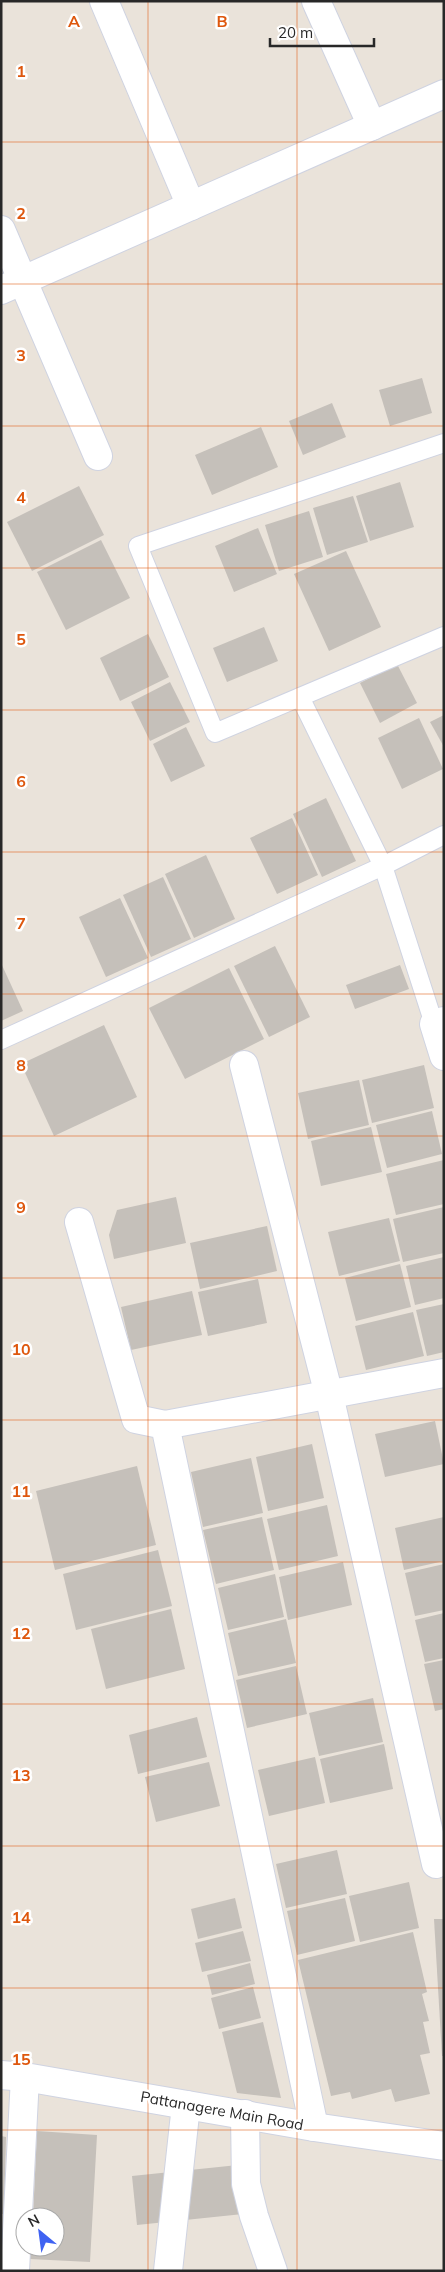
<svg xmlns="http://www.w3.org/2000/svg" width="445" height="2272" font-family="Mulish,sans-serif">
	<rect width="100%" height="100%" fill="#eae3da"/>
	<g fill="#c5c0ba">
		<polygon points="422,378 432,413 390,426 379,390"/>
		<polygon points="332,403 346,437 303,455 289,421"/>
		<polygon points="261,427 278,467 212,495 195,455"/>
		<polygon points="400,482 414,527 370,541 356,496"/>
		<polygon points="79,486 104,535 32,571 7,522"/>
		<polygon points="353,496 368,542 327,555 313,508"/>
		<polygon points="309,511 323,557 279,571 265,525"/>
		<polygon points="258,528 277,574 234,592 215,546"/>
		<polygon points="101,540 130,598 66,630 37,572"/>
		<polygon points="346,551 381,627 329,651 294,574"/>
		<polygon points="264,627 278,661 227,682 213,648"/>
		<polygon points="148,634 169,677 120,701 100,658"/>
		<polygon points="397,664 417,703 380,723 360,683"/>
		<polygon points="170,682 190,722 150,741 131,702"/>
		<polygon points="444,715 444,747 430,722"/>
		<polygon points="419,718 443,769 402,789 378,738"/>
		<polygon points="186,727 205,766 171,782 153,744"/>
		<polygon points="326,798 356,861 322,877 293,814"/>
		<polygon points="292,818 318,875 277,894 250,838"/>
		<polygon points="206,855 235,919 194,938 165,874"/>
		<polygon points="163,877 191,939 151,957 123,895"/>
		<polygon points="120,898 148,958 106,977 79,917"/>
		<polygon points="275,946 310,1017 269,1037 234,966"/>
		<polygon points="1,963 23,1011 1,1021"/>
		<polygon points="400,965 409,989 355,1009 346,985"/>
		<polygon points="229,968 264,1039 185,1079 149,1008"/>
		<polygon points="104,1025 137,1097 54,1136 21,1064"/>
		<polygon points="424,1065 434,1108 372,1123 362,1080"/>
		<polygon points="359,1080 369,1125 308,1139 298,1093"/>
		<polygon points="432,1111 442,1154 387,1168 376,1125"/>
		<polygon points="371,1127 382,1172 321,1186 311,1141"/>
		<polygon points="444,1160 444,1204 396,1215 386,1174"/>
		<polygon points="176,1197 186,1243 114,1259 109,1235 117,1210"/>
		<polygon points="444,1207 444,1253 403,1262 393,1219"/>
		<polygon points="389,1218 400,1261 339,1276 328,1232"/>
		<polygon points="267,1226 277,1271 200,1289 190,1243"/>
		<polygon points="444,1257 444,1298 415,1305 406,1266"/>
		<polygon points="400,1264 411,1307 356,1321 345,1278"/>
		<polygon points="258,1279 267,1323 208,1336 198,1292"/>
		<polygon points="192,1291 202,1335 131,1350 121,1307"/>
		<polygon points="444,1304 444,1352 427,1356 416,1310"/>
		<polygon points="413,1312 424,1356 366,1370 355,1326"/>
		<polygon points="435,1421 444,1464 385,1477 375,1434"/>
		<polygon points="312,1444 324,1498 268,1511 256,1457"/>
		<polygon points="251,1458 263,1513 203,1527 191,1472"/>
		<polygon points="137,1466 156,1545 55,1570 36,1491"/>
		<polygon points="327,1505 338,1556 279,1570 267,1519"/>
		<polygon points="262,1517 274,1570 216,1584 203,1530"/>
		<polygon points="444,1517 444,1561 404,1570 395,1528"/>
		<polygon points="158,1550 172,1606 76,1630 63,1574"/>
		<polygon points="343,1562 352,1605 288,1620 279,1577"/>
		<polygon points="444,1564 444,1610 415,1616 405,1573"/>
		<polygon points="275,1574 284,1617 228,1630 218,1588"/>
		<polygon points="171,1609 185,1669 106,1689 91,1629"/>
		<polygon points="444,1613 444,1658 425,1662 415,1620"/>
		<polygon points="286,1619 296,1663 238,1676 228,1633"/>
		<polygon points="444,1660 444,1709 435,1711 424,1664"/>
		<polygon points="296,1666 307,1714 247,1728 236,1680"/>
		<polygon points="373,1698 383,1742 319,1756 309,1713"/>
		<polygon points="197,1717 207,1757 138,1774 129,1735"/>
		<polygon points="384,1744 393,1789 330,1803 320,1759"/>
		<polygon points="315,1757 325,1803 269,1816 258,1770"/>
		<polygon points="209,1762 220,1806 156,1822 145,1777"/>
		<polygon points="337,1850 347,1894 286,1908 276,1864"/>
		<polygon points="409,1882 419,1928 360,1942 349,1896"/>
		<polygon points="235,1898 242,1928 198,1939 191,1909"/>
		<polygon points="345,1898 355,1941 297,1955 287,1911"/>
		<polygon points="434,1919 444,1919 444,2056 442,2056"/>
		<polygon points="243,1931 251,1961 202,1972 195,1943"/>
		<polygon points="413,1932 427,1992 422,1994 429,2021 423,2022 430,2053 420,2055 430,2094 395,2102 391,2089 352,2099 350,2092 331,2096 298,1960"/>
		<polygon points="250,1963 255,1984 212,1995 207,1975"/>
		<polygon points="253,1987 261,2018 219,2029 211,1998"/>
		<polygon points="263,2022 281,2098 237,2093 222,2032"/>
		<polygon points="37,2131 97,2135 90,2262 30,2259 31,2247 55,2247 55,2217 33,2217"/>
		<polygon points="1,2136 6,2137 4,2214 1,2214"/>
		<polygon points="238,2165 243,2214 137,2225 132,2176"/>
	</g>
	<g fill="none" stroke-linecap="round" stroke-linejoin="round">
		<defs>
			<g id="service">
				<polyline points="444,443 138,546 215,733 444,636"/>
				<polyline points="300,697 383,866 434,1024"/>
				<polyline points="1,1040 383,866 444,835"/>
			</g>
			<g id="minor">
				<polyline points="104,1 191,206"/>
				<polyline points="316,1 372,126"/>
				<polyline points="1,230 98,456"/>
				<polyline points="1,290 444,94"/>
				<polyline points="444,1021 434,1024 444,1056"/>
				<polyline points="244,1065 329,1395 436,1864"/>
				<polyline points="79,1222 136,1419 165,1425 314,2127"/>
				<polyline points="165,1425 444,1373"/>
				<polyline points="15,2271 25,2077"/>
			</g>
			<g id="tertiary">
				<polyline points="1,2075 25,2077 314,2127 444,2146"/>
				<polyline points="245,2114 246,2184 254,2216 273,2271"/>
				<polyline points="168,2271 186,2105"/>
			</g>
		</defs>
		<use href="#service" stroke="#cfd3e1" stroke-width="20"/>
		<use href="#minor" stroke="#cfd3e1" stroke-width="30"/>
		<use href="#tertiary" stroke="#cfd3e1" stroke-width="30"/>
		<use href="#service" stroke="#fff" stroke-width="18"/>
		<use href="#minor" stroke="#fff" stroke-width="28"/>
		<use href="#tertiary" stroke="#fff" stroke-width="28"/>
	</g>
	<path fill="none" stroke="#de570d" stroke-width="1" stroke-opacity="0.55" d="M148,1V2271M297,1V2271M1,142H444M1,284H444M1,426H444M1,568H444M1,710H444M1,852H444M1,994H444M1,1136H444M1,1278H444M1,1420H444M1,1562H444M1,1704H444M1,1846H444M1,1988H444M1,2130H444"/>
	<g text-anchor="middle" stroke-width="5" stroke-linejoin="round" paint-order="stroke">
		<g font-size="15" fill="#282828" stroke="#fff">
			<text transform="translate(222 2111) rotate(10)" y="5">Pattanagere Main Road</text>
		</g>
	</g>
	<g font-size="16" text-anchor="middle" font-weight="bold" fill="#de570d" stroke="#fff" stroke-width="5" stroke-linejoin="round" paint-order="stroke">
		<text x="74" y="27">A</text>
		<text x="222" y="27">B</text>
		<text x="21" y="77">1</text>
		<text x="21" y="219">2</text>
		<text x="21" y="361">3</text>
		<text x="21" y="503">4</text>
		<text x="21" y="645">5</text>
		<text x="21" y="787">6</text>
		<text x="21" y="929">7</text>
		<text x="21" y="1071">8</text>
		<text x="21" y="1213">9</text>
		<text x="21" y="1355">10</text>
		<text x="21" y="1497">11</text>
		<text x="21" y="1639">12</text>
		<text x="21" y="1781">13</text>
		<text x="21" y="1923">14</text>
		<text x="21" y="2065">15</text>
	</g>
	<rect width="445" height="2272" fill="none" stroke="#282828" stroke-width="5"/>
	<g transform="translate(40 2232) rotate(331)"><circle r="24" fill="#ffffff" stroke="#a9a9a9"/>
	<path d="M0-4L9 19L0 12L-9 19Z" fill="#3f62f2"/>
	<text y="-8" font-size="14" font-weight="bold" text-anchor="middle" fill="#282828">N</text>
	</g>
	<path d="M270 38v8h104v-8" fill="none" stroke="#282828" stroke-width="2.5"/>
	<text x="278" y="38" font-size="15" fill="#282828" stroke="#ffffff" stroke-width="4" paint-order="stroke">20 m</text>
</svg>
